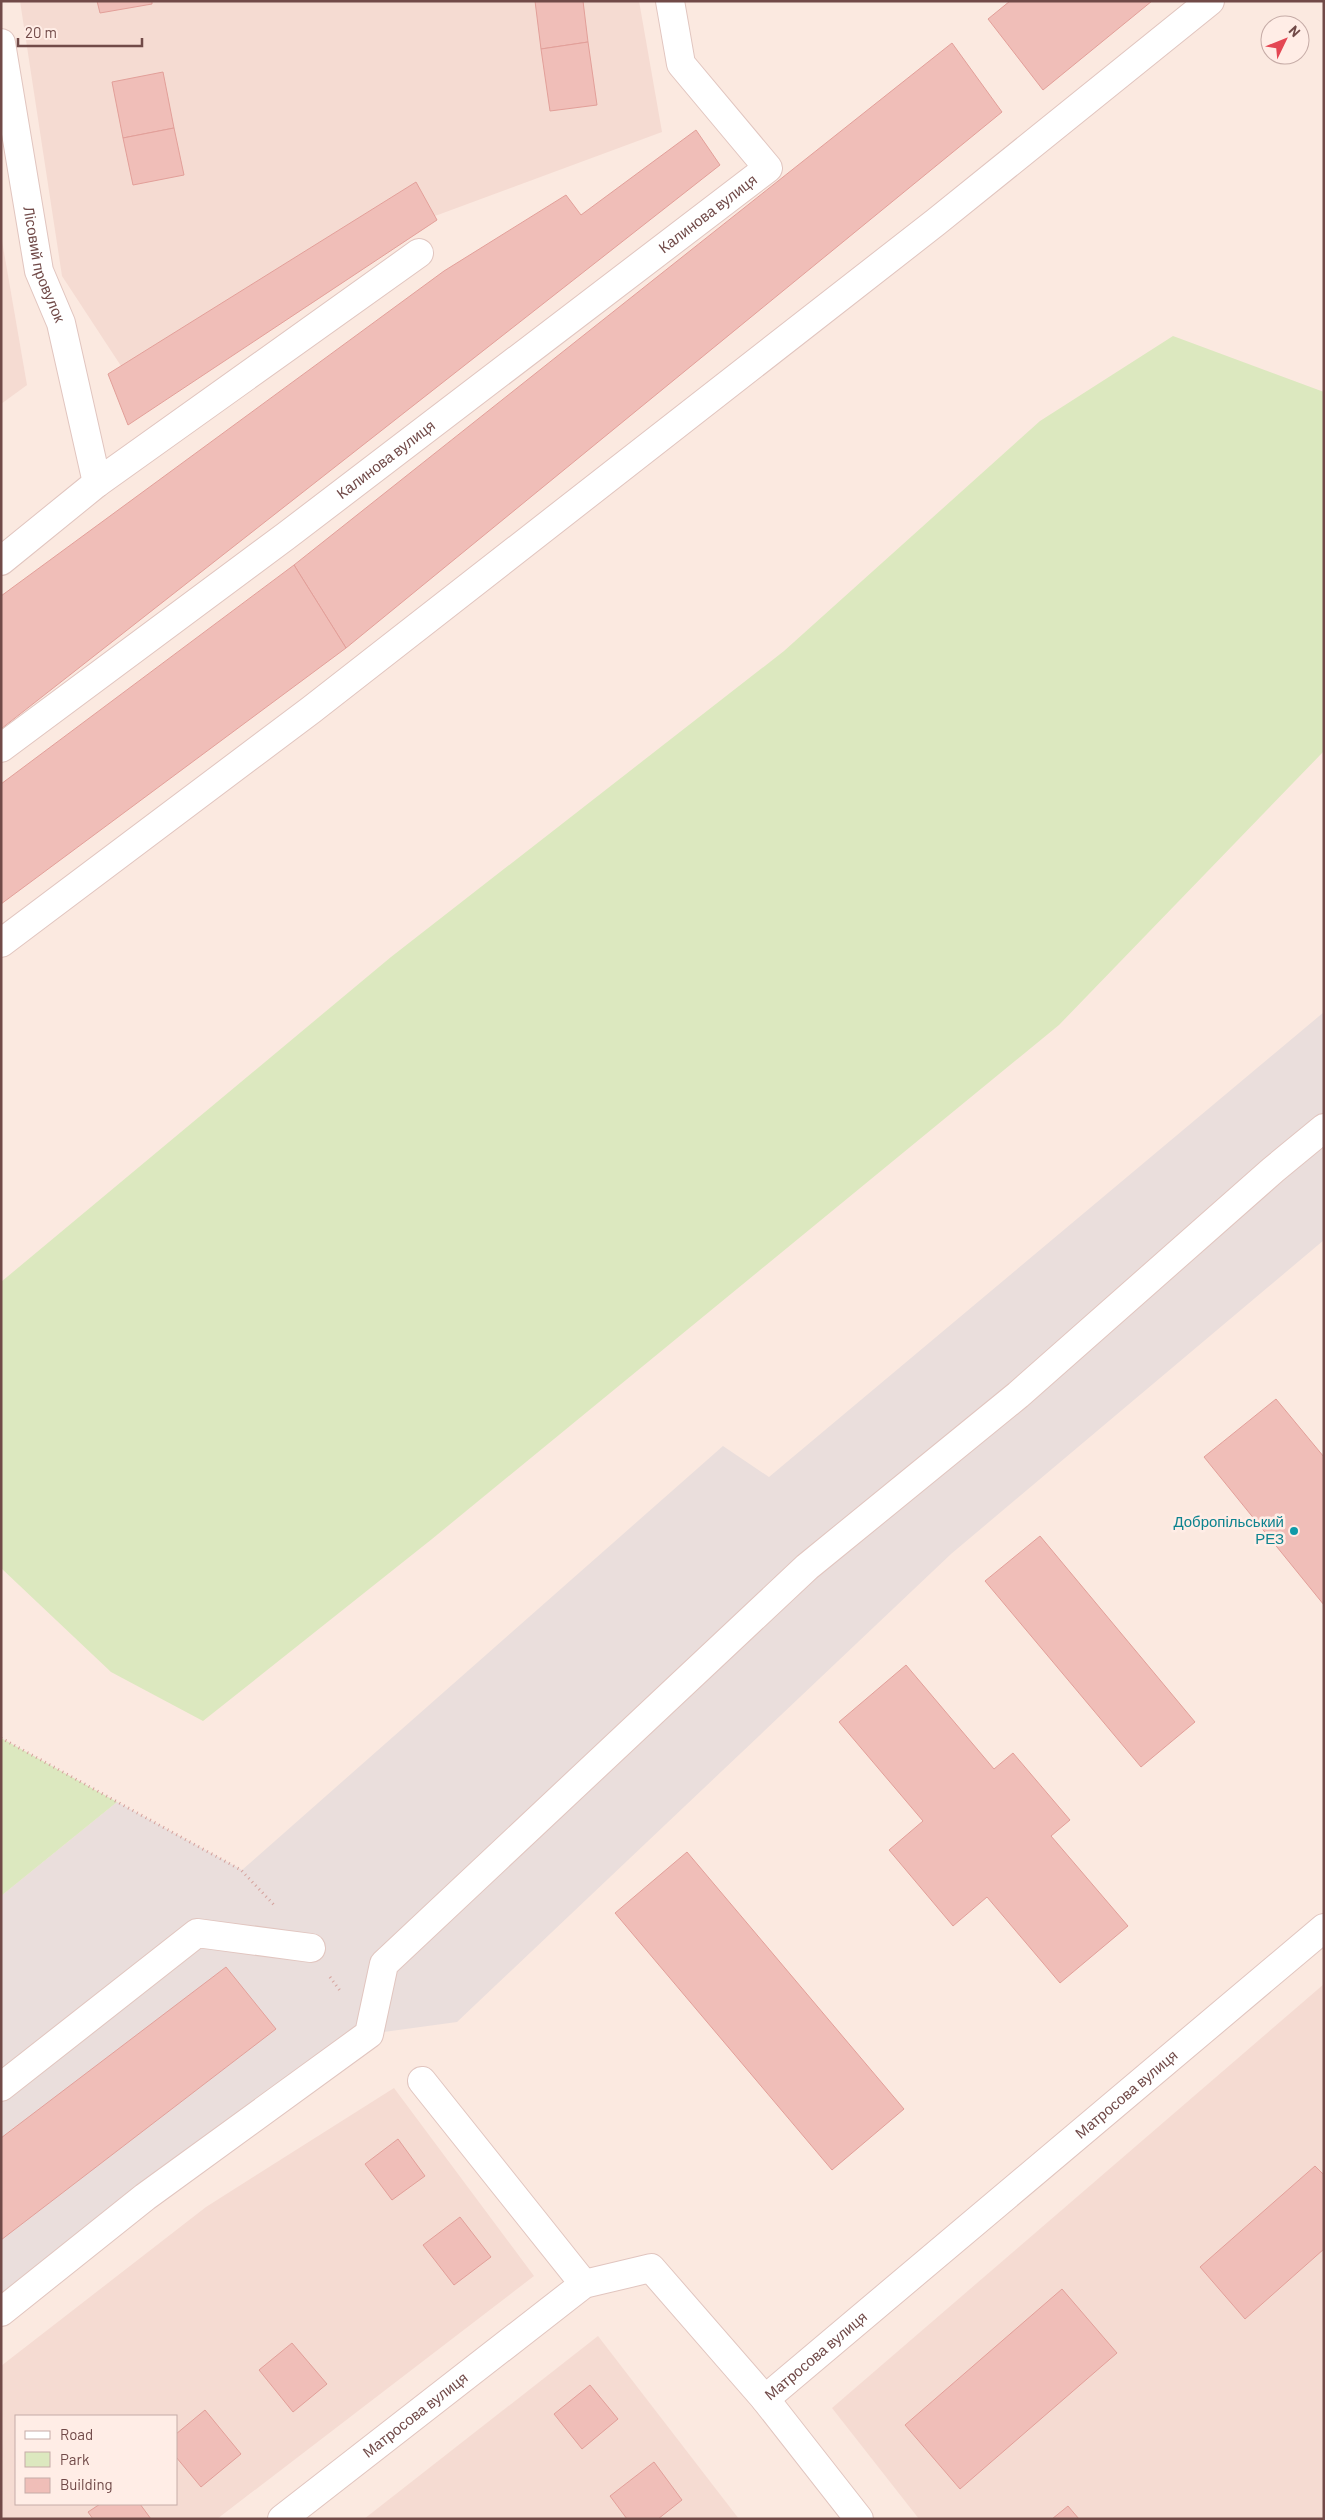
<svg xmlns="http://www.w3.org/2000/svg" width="1325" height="2520" font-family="Barlow,sans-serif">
	<rect width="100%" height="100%" fill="#fbe9e0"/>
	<g fill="#f5dbd2" fill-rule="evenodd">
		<polygon points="20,1 639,1 662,132 435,216 416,182 121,366 62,276"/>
		<polygon points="1,235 27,385 1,404"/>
		<polygon points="1324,1984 1324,2519 919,2519 832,2408"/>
		<path d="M394,2088L534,2276L217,2519H1V2366L206,2207ZM16,2416H176V2504H16Z"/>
		<polygon points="598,2336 739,2519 364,2519"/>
	</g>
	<polygon fill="#eadedc" points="1324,1012 1324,1240 951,1554 457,2022 369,2034 1,2308 1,1896 117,1802 242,1870 723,1446 769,1477"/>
	<g fill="#dce8bf">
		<polygon points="1173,336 1324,392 1324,751 1059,1025 432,1539 203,1721 111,1672 1,1568 1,1282 391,957 784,651 1040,421"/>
		<polygon points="1,1738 117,1802 1,1896"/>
	</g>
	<g fill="#f0beb8" stroke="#e29f99">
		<polygon points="97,1 152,1 152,4 100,13"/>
		<polygon points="535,1 583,1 588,42 541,49"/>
		<polygon points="1010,1 1152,1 1043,90 988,19"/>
		<polygon points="588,42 597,105 550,111 541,49"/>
		<polygon points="952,43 1002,112 346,648 294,565"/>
		<polygon points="163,72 174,128 123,138 112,82"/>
		<polygon points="174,128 184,175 133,185 123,138"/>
		<polygon points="696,130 720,165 1,729 1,596 444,271 566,195 581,215"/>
		<polygon points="416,182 437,220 128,425 108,374"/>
		<polygon points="294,565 346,648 1,904 1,784"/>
		<polygon points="1276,1399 1324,1457 1324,1605 1204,1457"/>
		<polygon points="1040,1536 1195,1722 1141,1767 985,1581"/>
		<polygon points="906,1665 994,1769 1013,1753 1070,1820 1051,1836 1128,1926 1060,1983 987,1897 953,1926 889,1850 923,1821 839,1722"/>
		<polygon points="687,1852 904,2109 832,2170 615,1913"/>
		<polygon points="226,1967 276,2029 1,2240 1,2138"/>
		<polygon points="398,2139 425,2176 392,2200 365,2164"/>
		<polygon points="1315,2166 1324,2175 1324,2249 1245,2319 1200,2267"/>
		<polygon points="460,2217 491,2257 454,2285 423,2245"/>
		<polygon points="1062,2289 1117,2353 960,2489 905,2425"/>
		<polygon points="292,2343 327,2384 293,2412 259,2370"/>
		<polygon points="590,2385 618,2419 582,2449 554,2414"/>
		<polygon points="205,2410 241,2454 201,2487 176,2457 176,2434"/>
		<polygon points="654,2462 682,2500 658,2519 627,2519 610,2496"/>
		<polygon points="100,2504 140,2504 151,2519 93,2519 88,2512"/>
		<polygon points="1068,2506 1079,2519 1052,2519"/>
	</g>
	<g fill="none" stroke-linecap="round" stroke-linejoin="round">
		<defs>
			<g id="minor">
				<path id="s1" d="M1,43L39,271L61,323L97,483"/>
				<polyline points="1,561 97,483 419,253"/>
				<path id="s2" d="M1,748L286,536L768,168L681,64L670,1"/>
				<polyline points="1,943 311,710 936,222 1210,1"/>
				<polyline points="422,2081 584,2284"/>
				<polyline points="1,2087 197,1933 311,1948"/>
				<polyline points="1,2312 145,2197 369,2034 384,1964 807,1567 1018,1395 1273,1170 1324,1128"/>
				<polyline points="765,2399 859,2519"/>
				<path id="s3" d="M282,2519L584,2284L651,2268L765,2399L1324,1928"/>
			</g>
		</defs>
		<use href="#minor" stroke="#e1c5bf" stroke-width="30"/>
		<g stroke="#d5a19c" stroke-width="3" stroke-dasharray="1 4" stroke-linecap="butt">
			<polyline points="1,1738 241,1870 276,1907"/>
			<polyline points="330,1977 341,1992"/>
		</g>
		<use href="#minor" stroke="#fff" stroke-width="28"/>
	</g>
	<circle fill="#0f9aa8" stroke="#ffede6" stroke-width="2" cx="1294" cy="1531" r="5"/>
	<g text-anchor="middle" stroke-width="5" stroke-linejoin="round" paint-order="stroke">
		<g font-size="15" fill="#714a48" stroke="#ffede6">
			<text dy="5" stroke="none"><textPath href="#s2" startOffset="886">Калинова вулиця</textPath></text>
			<text dy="5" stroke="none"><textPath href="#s1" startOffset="226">Лісовий провулок</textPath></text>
			<text dy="5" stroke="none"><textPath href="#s2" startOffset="481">Калинова вулиця</textPath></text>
			<text dy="5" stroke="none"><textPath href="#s3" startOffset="1098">Матросова вулиця</textPath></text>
			<text dy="5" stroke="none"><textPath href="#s3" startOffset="692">Матросова вулиця</textPath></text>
			<text dy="5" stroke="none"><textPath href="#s3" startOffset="169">Матросова вулиця</textPath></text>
		</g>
		<g font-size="15" fill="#0d838f" stroke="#ffede6" text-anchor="end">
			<text x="1284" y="1527">Добропільський<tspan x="1284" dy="17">РЕЗ</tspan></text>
		</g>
	</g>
	<rect width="1325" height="2520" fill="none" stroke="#714a48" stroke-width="5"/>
	<rect x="15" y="2415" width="162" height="90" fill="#ffede6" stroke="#c6aca7"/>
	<rect x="25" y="2431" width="25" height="8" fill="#ffffff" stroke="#c6aca7"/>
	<text x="60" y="2440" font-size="15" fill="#714a48">Road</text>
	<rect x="25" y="2452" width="25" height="15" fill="#dce8bf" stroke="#c6aca7"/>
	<text x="60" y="2465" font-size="15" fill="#714a48">Park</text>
	<rect x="25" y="2478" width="25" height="15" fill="#f0beb8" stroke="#c6aca7"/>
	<text x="60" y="2490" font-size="15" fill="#714a48">Building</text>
	<g transform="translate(1285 40) rotate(47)"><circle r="24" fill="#ffede6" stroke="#c6aca7"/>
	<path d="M0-4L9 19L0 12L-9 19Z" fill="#e44753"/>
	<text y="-8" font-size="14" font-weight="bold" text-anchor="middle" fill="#714a48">N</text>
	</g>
	<path d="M18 38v8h124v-8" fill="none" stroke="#714a48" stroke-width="2.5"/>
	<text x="25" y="38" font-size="15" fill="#714a48" stroke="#ffede6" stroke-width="4" paint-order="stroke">20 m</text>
</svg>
